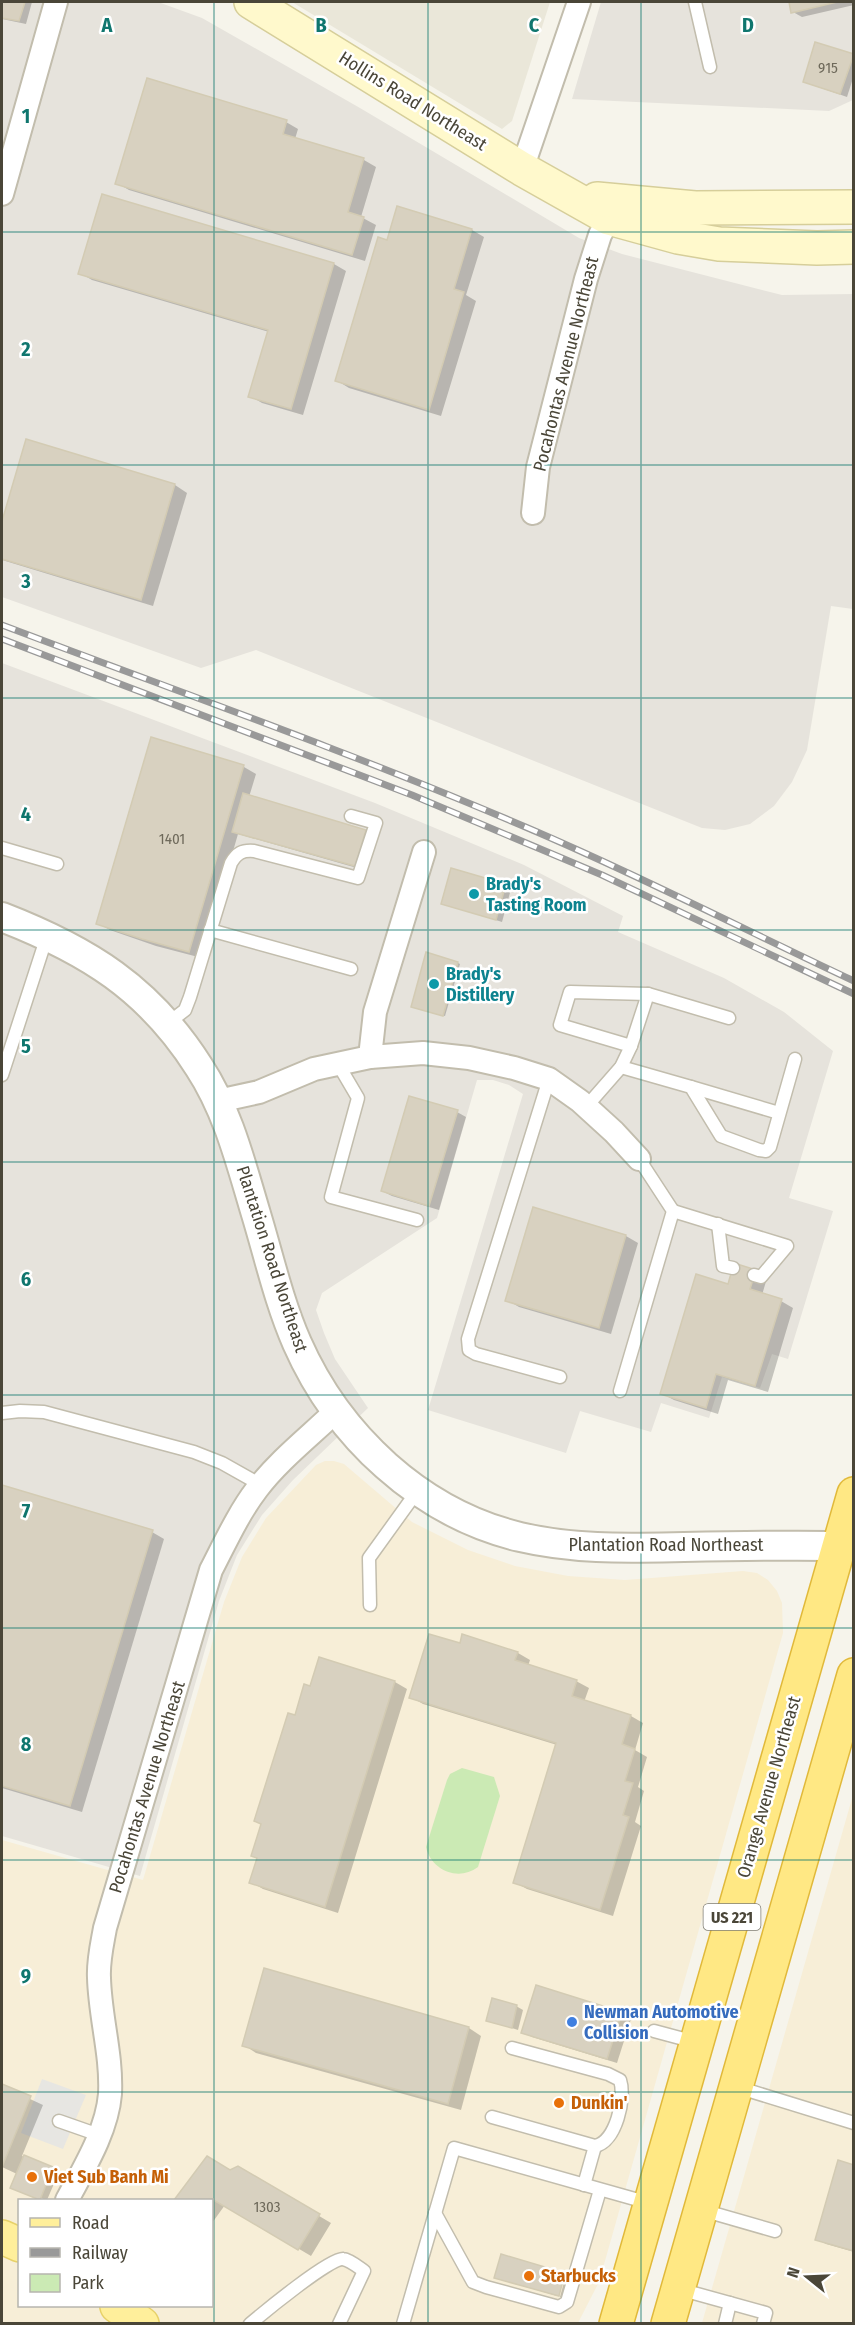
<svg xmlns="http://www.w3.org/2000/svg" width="855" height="2325" font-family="'Fira Sans Condensed',sans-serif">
	<rect width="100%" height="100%" fill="#f6f4eb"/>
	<polygon fill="#eae7d9" points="292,2 550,2 512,121 502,129"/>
	<g fill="#f7eed7" fill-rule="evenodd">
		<path d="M325,1461H334L344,1464L412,1522L468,1550L515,1566L568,1576L625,1580L743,1571L757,1573L768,1580L777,1591L782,1603L783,1633L599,2282L578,2323H2V1840L143,1880L224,1602L242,1557L266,1518L316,1465ZM20,2200H212V2306H20Z"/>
		<polygon points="853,1795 853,2323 702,2323"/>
	</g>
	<g fill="#e6e3dc">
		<polygon points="2,2 158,2 202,18 360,108 579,238 622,254 782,295 853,294 853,609 831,606 807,750 792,782 774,806 750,824 725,830 702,828 256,650 201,668 2,597"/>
		<polygon points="601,2 853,2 853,100 829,111 572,99"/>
		<polygon points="2,663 375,803 524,865 623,916 618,932 724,978 784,1012 833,1051 789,1198 833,1211 788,1359 772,1354 760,1388 722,1377 709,1418 661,1403 651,1432 580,1411 566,1453 428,1410 523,1094 509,1085 493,1080 477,1080 437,1218 322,1293 316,1310 324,1333 335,1359 368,1408 293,1480 262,1515 237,1555 219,1601 140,1876 2,1836"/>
	</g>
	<path fill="#cbeab4" d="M462,1768L494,1777L500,1796L478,1867C458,1882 431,1870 426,1847L447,1780L450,1774Z"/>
	<polygon fill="#e7e6e2" points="42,2079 86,2095 63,2149 21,2133"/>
	<g fill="#0003">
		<polygon points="2,2 32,2 26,24 2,19"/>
		<polygon points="790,2 854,2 854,5 802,17 793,12"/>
		<polygon points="816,44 854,55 854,75 847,97 804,82"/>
		<polygon points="286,122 298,129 295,139 364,160 376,167 361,217 376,225 365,261 129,190 117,183"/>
		<polygon points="472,230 484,237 466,295 476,301 441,416 349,388 336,380 388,241"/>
		<polygon points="334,264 346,271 303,415 262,403 250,396 269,332 92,280 80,273"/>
		<polygon points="27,441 175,485 187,493 153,606 2,560 2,526"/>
		<polygon points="152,739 244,767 256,774 249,797 365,832 374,837 364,870 238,834 202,958 156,946 110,930 97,923"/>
		<polygon points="506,885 511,889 502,922 443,903"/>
		<polygon points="458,963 460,964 445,1016 415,1008"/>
		<polygon points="457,1112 466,1117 439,1210 392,1196 382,1191"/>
		<polygon points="626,1236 638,1243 611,1334 519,1307 507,1300"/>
		<polygon points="735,1265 767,1278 762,1295 781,1301 793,1308 768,1392 728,1380 718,1414 674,1400 661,1393 729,1286"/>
		<polygon points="2,1486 152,1532 164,1539 82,1812 2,1788"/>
		<polygon points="461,1645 518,1653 530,1660 528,1666 576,1681 589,1688 584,1702 631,1716 643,1723 635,1750 647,1757 638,1787 644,1791 635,1822 641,1826 613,1916 527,1889 514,1882 557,1745 423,1704 411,1697"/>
		<polygon points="320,1659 395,1682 407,1689 338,1913 263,1889 251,1882 296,1717 311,1688"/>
		<polygon points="265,1970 469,2028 481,2036 461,2110 256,2053 244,2045"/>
		<polygon points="516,2006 523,2010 518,2030 488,2020"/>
		<polygon points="621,2013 631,2019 617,2063 532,2037 523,2032"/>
		<polygon points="2,2086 43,2105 22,2156 59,2172 47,2200 18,2191 17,2174 2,2167"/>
		<polygon points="208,2158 231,2171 238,2168 331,2223 311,2256 225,2205 212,2223 212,2200 176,2200"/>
		<polygon points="854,2166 854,2252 826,2244 817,2239"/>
		<polygon points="563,2274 557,2296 495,2277"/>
		<polygon points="566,2275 570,2278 565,2298 560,2297"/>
	</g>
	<g fill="#d8d1c0" stroke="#d3cbb3" stroke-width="1.5">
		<polygon points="2,2 25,2 19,21 2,18"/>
		<polygon points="789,2 837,2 791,13"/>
		<polygon points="815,42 854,54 840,94 803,82"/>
		<polygon points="147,78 287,120 283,134 364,158 348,212 364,217 352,255 115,184"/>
		<polygon points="102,194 334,263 291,409 248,397 268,330 78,274"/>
		<polygon points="397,206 472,229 454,289 464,292 429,410 335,381 378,237 387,240"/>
		<polygon points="26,439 175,484 141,600 2,559 2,521"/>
		<polygon points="151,737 244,765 189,952 142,939 96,924"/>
		<polygon points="243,793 366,830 355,866 232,832"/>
		<polygon points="451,868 506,884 496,920 441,904"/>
		<polygon points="426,952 458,962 443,1016 411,1007"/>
		<polygon points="409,1096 458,1110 429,1206 381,1191"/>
		<polygon points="533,1207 626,1235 599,1328 505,1301"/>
		<polygon points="734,1263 756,1270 750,1289 782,1299 755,1386 716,1374 706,1408 660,1394 696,1274 728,1284"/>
		<polygon points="2,1485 153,1530 70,1806 2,1786"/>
		<polygon points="429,1634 460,1643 462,1634 518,1652 515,1660 577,1680 572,1696 631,1715 622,1744 635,1749 625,1781 633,1783 623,1815 629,1817 600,1910 513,1883 556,1743 409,1698"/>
		<polygon points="319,1657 395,1681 325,1907 249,1883 257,1858 251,1856 261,1824 254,1821 288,1713 295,1715 304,1684 310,1686"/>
		<polygon points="264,1968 469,2027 448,2104 242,2046"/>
		<polygon points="536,1985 622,2012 607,2059 521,2033"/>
		<polygon points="492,1998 517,2005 512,2028 486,2021"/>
		<polygon points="2,2084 31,2096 2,2167"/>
		<polygon points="24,2155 53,2167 40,2200 10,2188"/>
		<polygon points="207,2156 230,2170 238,2166 320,2214 298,2250 212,2199 174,2200"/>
		<polygon points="838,2160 854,2165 854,2251 815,2240"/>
		<polygon points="501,2254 565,2273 559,2296 494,2278"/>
	</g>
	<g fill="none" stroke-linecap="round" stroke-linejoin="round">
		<defs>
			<g id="service">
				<polyline points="695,2 710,67"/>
				<polyline points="2,848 57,864"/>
				<polyline points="210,930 351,969"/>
				<path d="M167,1024L185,1010L190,997L231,863C237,853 242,850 254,851L358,878L376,823L351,816"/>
				<polyline points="631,1046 648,994"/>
				<polyline points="338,1064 358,1098 331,1197 417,1220"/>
				<polyline points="621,1067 691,1087 721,1136 759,1150 766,1151 770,1147 795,1059"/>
				<polyline points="2,1075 47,936"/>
				<polyline points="549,1079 468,1339 469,1350 476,1354 560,1377"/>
				<polyline points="691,1087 779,1113"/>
				<polyline points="586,1107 621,1067 631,1046 560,1025 570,992 648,994 729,1018"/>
				<polyline points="673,1211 787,1246 761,1277 754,1275"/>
				<polyline points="718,1224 723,1266 733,1268"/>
				<polyline points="620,1391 673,1211 639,1159"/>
				<polyline points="2,1413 20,1411 44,1412 194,1452 222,1463 261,1485"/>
				<polyline points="370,1605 369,1558 418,1490"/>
				<polyline points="654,2031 695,2042"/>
				<polyline points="737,2087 854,2123"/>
				<path d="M492,2117L595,2146C616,2142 626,2098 620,2080L608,2074L512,2048"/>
				<polyline points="59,2121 99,2135"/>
				<polyline points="584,2185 595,2146"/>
				<polyline points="702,2210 775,2231"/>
				<polyline points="435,2213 473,2282 486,2287 559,2307 567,2302 600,2190"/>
				<polyline points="679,2289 766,2313 763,2324"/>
				<path d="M250,2324C263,2313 331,2257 343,2259C350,2260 358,2267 364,2271L339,2324"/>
				<polyline points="403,2324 454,2148 649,2203"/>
				<polyline points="725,2324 730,2303"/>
			</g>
			<g id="minor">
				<polyline points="522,169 579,2"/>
				<polyline points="2,194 56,2"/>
				<polyline points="533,513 538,467 586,279 600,235 609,218"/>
				<polyline points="370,1057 375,1012 424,852"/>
				<polyline points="218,1101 259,1092 314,1069 370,1057 423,1053 469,1058 514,1068 549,1079 580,1101 614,1132 639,1159"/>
				<path d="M67,2200C84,2168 107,2131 110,2094C112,2055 100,2017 99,1978C98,1961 102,1945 105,1928L211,1570C225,1543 238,1514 257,1489C279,1460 310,1436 336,1411"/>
			</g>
			<path id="tertiary" d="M2,917C87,950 149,988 199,1067C228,1111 241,1164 256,1214C269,1257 279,1302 297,1343C338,1436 420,1513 520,1537C575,1550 629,1548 684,1547C735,1546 786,1545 837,1546"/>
			<g id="secondary">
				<polyline points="251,2 522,169 609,218 678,237 719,244 817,248 854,247"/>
				<polyline points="597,199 695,208 854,207"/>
			</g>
			<g id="primary">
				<polyline points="2,2237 20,2245"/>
				<polyline points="117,2306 142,2324"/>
			</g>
			<g id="trunk">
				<polyline points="616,2324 854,1494"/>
				<polyline points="668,2324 854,1675"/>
			</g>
		</defs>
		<use href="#service" stroke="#c2bdad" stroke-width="15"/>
		<use href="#minor" stroke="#c2bdad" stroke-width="26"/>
		<use href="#tertiary" stroke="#c2bdad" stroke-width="32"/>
		<use href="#secondary" stroke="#d6ce9a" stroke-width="36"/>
		<use href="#primary" stroke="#e7d168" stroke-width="36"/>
		<use href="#trunk" stroke="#e1b93a" stroke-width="36"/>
		<use href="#service" stroke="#fff" stroke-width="12"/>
		<use href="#minor" stroke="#fff" stroke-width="22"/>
		<use href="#tertiary" stroke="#fff" stroke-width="28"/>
		<use href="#secondary" stroke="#fff9cc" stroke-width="33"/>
		<use href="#primary" stroke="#ffef9b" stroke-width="33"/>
		<use href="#trunk" stroke="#ffe884" stroke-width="33"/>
		<defs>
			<g id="rail">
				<path d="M2,625C171,689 342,749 509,820C626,869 739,927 854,981"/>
				<polyline points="2,639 412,795 602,875 854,994"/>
			</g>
		</defs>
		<use href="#rail" stroke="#999" stroke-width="7"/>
		<use href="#rail" stroke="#fff" stroke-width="4.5" stroke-dasharray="14" stroke-linecap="butt"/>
	</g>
	<path fill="none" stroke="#0f766e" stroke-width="1.5" stroke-opacity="0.55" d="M214,2V2324M428,2V2324M641,2V2324M2,232H854M2,465H854M2,698H854M2,930H854M2,1162H854M2,1395H854M2,1628H854M2,1860H854M2,2092H854"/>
	<g fill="#0f9aa8" stroke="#fff" stroke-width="2">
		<circle cx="474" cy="894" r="6"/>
		<circle cx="434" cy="984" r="6"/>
	</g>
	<circle fill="#3f7fe0" stroke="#fff" stroke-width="2" cx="572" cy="2022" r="6"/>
	<g fill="#e8710a" stroke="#fff" stroke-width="2">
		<circle cx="559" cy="2103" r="6"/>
		<circle cx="32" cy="2177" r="6"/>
		<circle cx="529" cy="2276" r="6"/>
	</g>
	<g text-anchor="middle" stroke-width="5" stroke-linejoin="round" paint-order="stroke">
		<g font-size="15" fill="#6e695a">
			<text x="828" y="73">915</text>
			<text x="172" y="844">1401</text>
			<text x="267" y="2212">1303</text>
		</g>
		<rect fill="#fff" stroke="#807e74" stroke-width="1.5" x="703.5" y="1904" width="57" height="26" rx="4.5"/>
		<g font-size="16" font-weight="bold" fill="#4a4638">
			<text x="732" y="1923">US 221</text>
		</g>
		<g font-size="18" fill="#4a4638" stroke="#fff">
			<text transform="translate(413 101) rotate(32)" y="6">Hollins Road Northeast</text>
			<text transform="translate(566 364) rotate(-76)" y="6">Pocahontas Avenue Northeast</text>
			<text transform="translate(272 1259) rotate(72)" y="6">Plantation Road Northeast</text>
			<text x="666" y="1551">Plantation Road Northeast</text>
			<text transform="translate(147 1787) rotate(-73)" y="6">Pocahontas Avenue Northeast</text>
			<text transform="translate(769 1787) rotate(-74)" y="6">Orange Avenue Northeast</text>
		</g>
		<g font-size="18" font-weight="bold" fill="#0d838f" stroke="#fff" text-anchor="start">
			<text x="486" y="890">Brady's<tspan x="486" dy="21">Tasting Room</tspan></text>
			<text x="446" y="980">Brady's<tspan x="446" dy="21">Distillery</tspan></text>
		</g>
		<g font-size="18" font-weight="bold" fill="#366cbe" stroke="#fff" text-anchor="start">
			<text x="584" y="2018">Newman Automotive<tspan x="584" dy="21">Collision</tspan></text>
		</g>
		<g font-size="18" font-weight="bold" fill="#c56008" stroke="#fff" text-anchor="start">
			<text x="571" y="2109">Dunkin'</text>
			<text x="44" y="2183">Viet Sub Banh Mi</text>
			<text x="541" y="2282">Starbucks</text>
		</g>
	</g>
	<g font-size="20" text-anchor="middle" font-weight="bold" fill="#0f766e" stroke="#fff" stroke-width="5" stroke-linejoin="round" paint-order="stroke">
		<text x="107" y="32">A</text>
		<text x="321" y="32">B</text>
		<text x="534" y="32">C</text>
		<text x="748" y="32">D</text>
		<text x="26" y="123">1</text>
		<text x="26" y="356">2</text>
		<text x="26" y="588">3</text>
		<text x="26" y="821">4</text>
		<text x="26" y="1053">5</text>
		<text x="26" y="1286">6</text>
		<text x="26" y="1518">7</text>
		<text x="26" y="1751">8</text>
		<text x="26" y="1983">9</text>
	</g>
	<rect width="855" height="2325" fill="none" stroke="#4a4638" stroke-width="6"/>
	<rect x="18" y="2199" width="195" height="108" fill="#ffffff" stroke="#b7b5af" stroke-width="1.5"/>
	<rect x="30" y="2218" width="30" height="9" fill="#ffef9b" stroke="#b7b5af" stroke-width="1.5"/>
	<text x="72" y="2229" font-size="18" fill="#4a4638">Road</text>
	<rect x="30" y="2248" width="30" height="9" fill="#999999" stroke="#b7b5af" stroke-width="1.5"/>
	<text x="72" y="2259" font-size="18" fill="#4a4638">Railway</text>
	<rect x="30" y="2274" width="30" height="18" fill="#cbeab4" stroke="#b7b5af" stroke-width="1.5"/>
	<text x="72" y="2289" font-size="18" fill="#4a4638">Park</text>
	<g transform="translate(807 2277) rotate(288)" stroke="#ffffff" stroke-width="4.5" paint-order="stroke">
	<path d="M0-4.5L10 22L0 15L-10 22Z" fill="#4a4638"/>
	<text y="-9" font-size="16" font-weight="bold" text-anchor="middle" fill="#4a4638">N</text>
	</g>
</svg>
